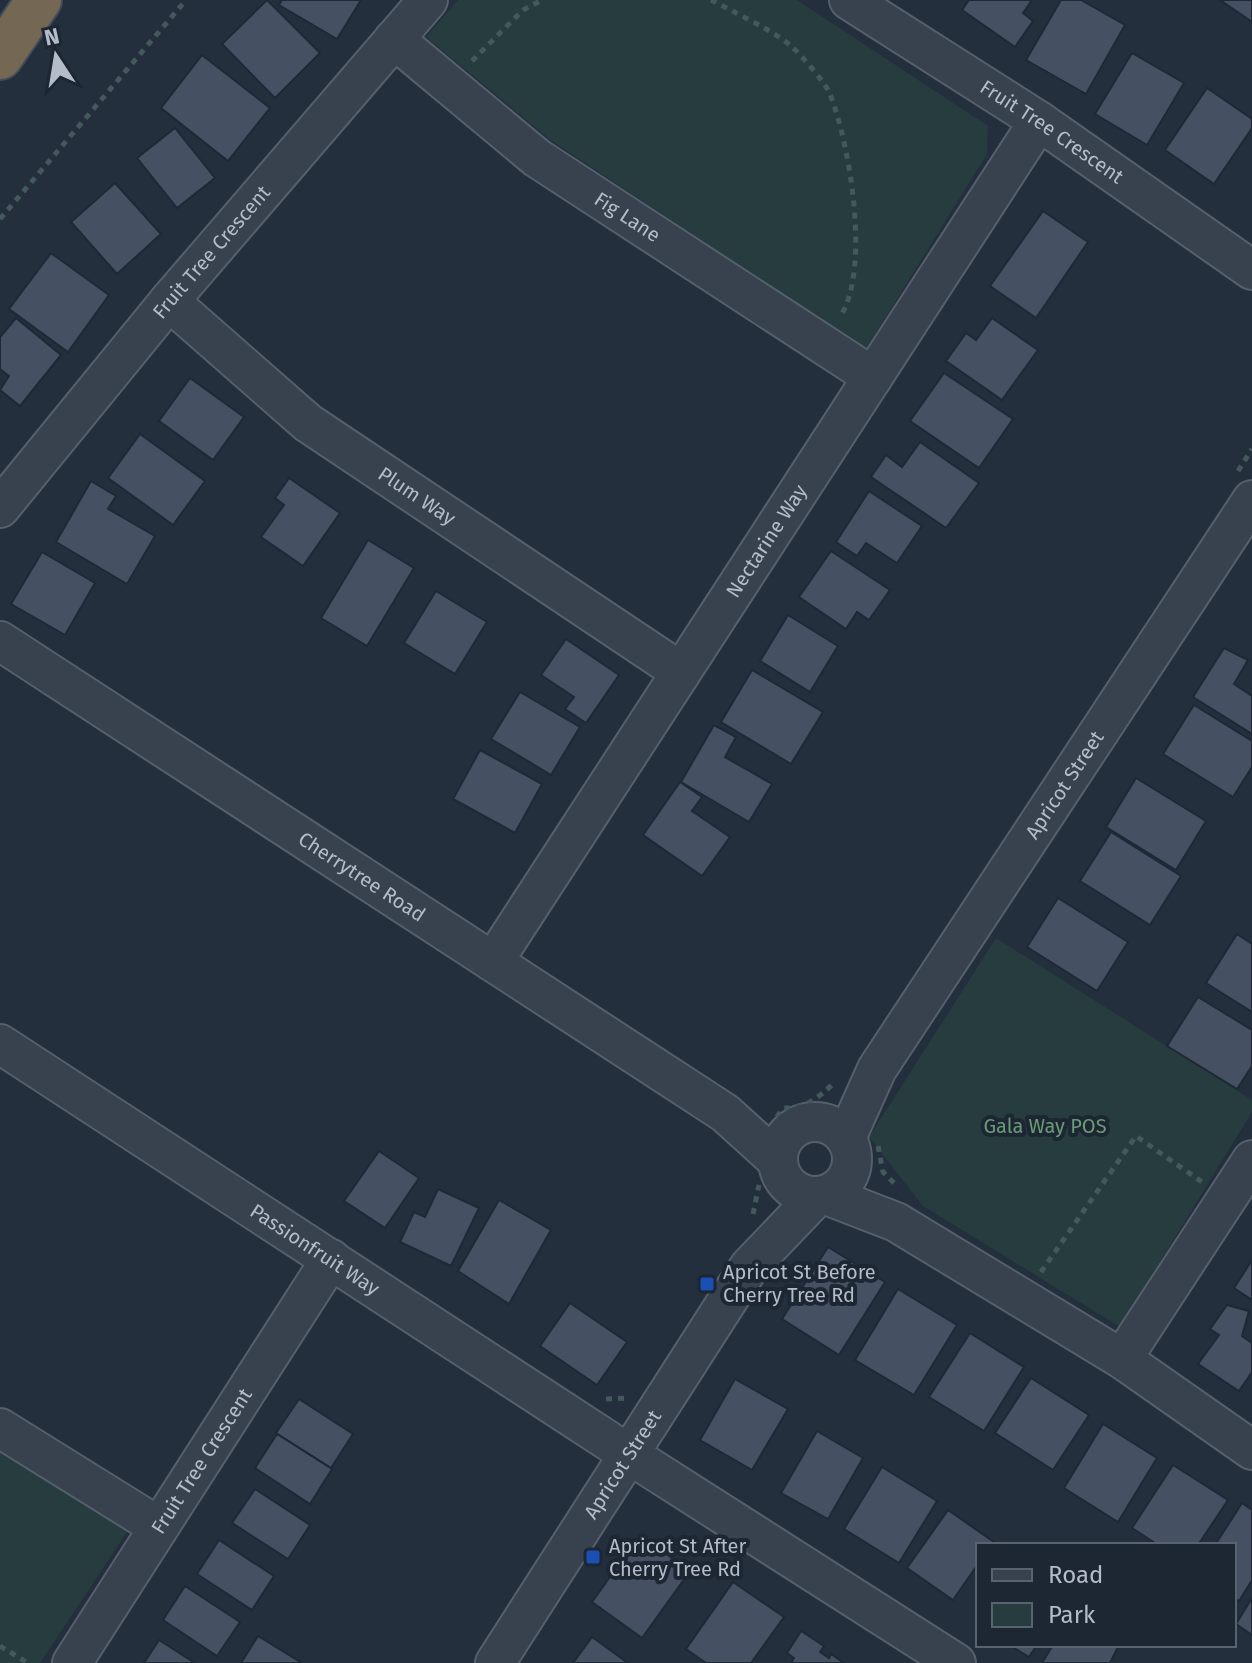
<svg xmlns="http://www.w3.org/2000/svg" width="1252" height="1663" font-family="'Fira Sans',sans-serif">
	<rect width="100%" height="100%" fill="#242f3e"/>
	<g fill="#263c3f">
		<polygon points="458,0 797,0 988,126 987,154 866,349 552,141 426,37"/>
		<polygon points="996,938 1252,1100 1252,1112 1120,1327 923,1206 869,1137"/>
		<polygon points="0,1452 131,1526 40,1663 0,1663"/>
	</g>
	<g fill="#455162" stroke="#1f2835" stroke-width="2">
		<polygon points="267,0 320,53 275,98 222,44"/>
		<polygon points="282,0 361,0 337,39 279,5"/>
		<polygon points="969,0 1032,0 1023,13 1033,21 1015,47 962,10"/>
		<polygon points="1061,0 1081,0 1125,25 1086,94 1026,60"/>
		<polygon points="1220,0 1252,0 1252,22"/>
		<polygon points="1132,53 1184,83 1147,145 1095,114"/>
		<polygon points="202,55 270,108 228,161 161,108"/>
		<polygon points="1207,88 1252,119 1252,128 1214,184 1165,150"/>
		<polygon points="175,128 215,178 177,208 137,158"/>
		<polygon points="115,183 161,234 117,274 71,222"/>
		<polygon points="1043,211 1088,242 1036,318 990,286"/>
		<polygon points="51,253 109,295 68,352 9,309"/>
		<polygon points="16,318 61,355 20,406 0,390 9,376 0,369 0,337"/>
		<polygon points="992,318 1038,350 1002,400 946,361 966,333 976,340"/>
		<polygon points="944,373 1013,419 979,468 910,421"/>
		<polygon points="190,378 244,417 213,460 159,421"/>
		<polygon points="140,434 205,481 173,525 108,478"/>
		<polygon points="920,442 979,483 946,528 871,477 886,455 902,467"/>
		<polygon points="289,478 340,513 303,566 261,537 284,505 275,498"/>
		<polygon points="91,481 116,496 108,509 155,536 127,584 56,542"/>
		<polygon points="869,491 922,526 897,563 866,543 857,556 836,542"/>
		<polygon points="368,540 414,568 367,646 321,618"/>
		<polygon points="831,551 890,590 869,620 857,612 846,629 799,597"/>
		<polygon points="42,552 95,583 65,635 11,604"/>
		<polygon points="436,591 487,622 455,674 404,643"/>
		<polygon points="788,615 838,646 810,692 760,661"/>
		<polygon points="566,639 619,675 586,723 565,709 574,697 541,675"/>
		<polygon points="1224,648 1248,660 1234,684 1252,696 1252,734 1193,697"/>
		<polygon points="752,670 823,712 791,764 721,722"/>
		<polygon points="520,692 580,727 551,775 491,739"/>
		<polygon points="1194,705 1252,741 1252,767 1233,797 1163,754"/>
		<polygon points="714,725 736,737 725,757 772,784 749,822 681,782"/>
		<polygon points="480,750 542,784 515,833 453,799"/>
		<polygon points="1136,778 1206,821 1176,870 1106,827"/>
		<polygon points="680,782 702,797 692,811 730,837 702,876 643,835"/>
		<polygon points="1111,832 1181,876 1150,925 1080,881"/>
		<polygon points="1058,898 1128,942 1097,991 1027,947"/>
		<polygon points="1237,934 1252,944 1252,1012 1206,983"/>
		<polygon points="1198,997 1252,1030 1252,1066 1237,1089 1167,1046"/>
		<polygon points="379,1151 419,1178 385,1228 344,1201"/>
		<polygon points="438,1189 479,1208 451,1266 400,1242 414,1212 425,1217"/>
		<polygon points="499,1200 551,1230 509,1304 458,1271"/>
		<polygon points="828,1247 885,1282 839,1355 782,1319"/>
		<polygon points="1252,1260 1252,1300 1234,1288"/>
		<polygon points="898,1289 957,1325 914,1395 855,1360"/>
		<polygon points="570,1303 627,1342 597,1385 540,1346"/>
		<polygon points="1227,1305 1249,1311 1242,1336 1252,1343 1252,1372 1239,1391 1198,1364 1219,1335 1210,1329"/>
		<polygon points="970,1333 1024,1367 984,1431 929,1397"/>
		<polygon points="1031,1378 1089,1415 1053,1470 995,1433"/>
		<polygon points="735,1379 788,1409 752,1470 700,1440"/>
		<polygon points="299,1399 353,1434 331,1468 276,1433"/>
		<polygon points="1103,1424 1157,1458 1118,1522 1064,1488"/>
		<polygon points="817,1431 863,1458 828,1519 781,1493"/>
		<polygon points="277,1434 332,1469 310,1504 255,1468"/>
		<polygon points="1173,1465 1228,1500 1198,1545 1158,1545 1132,1528"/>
		<polygon points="882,1467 937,1501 899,1563 844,1529"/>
		<polygon points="255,1489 310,1525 288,1559 232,1523"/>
		<polygon points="1242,1503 1252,1510 1252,1580 1239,1601 1234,1598 1234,1545 1215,1545"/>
		<polygon points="948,1510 994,1542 991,1545 978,1545 978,1564 953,1600 907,1568"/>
		<polygon points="640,1535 690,1571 642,1638 592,1602"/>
		<polygon points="219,1540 274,1576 252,1610 197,1574"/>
		<polygon points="733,1582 784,1617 751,1663 706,1663 686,1649"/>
		<polygon points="185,1586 240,1622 217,1656 163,1620"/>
		<polygon points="1252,1598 1252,1635 1236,1624"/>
		<polygon points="801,1631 824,1646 820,1652 829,1658 831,1654 844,1663 791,1663 794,1658 787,1653"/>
		<polygon points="258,1636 302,1663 241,1663"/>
		<polygon points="592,1637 628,1663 573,1663"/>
		<polygon points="159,1640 195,1663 144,1663"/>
		<polygon points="1009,1645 1037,1645 1029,1657"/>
		<polygon points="1053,1645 1119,1645 1110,1663 1042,1663"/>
	</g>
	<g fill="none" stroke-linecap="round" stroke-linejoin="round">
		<defs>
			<g id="minor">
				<path id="s1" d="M849,0L1039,121L1252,270"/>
				<path id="s2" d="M394,39L537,158L873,377"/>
				<path id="s3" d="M169,301L308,423L681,672"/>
				<path id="s4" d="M0,508L169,301L428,0"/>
				<path id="s5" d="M0,641L725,1113L778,1161"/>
				<path id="s6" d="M493,962L1039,121"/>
				<path id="s7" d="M0,1044L630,1455L956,1663"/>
				<circle cx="815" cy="1159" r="37"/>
				<path id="s8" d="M846,1138L877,1069L1252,500"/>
				<polyline points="826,1195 896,1222 1122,1359 1252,1450"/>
				<polyline points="1122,1359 1252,1160"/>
				<polyline points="0,1428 159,1527"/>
				<path id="s9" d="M72,1663L331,1259"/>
				<path id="s10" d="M495,1663L749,1267L816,1197"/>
			</g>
			<polyline id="highway" points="0,57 39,0"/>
		</defs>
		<use href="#minor" stroke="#565f6c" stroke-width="42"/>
		<use href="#highway" stroke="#434c59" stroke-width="48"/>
		<g stroke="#44595c" stroke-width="5" stroke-dasharray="6 6" stroke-linecap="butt">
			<path d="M711,0C732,11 776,32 791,46C802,56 825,82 830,94C850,145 871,270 840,317"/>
			<polyline points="472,61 523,10 542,0"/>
			<polyline points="0,219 186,0"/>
			<polyline points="1238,471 1252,449"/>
			<path d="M777,1117L783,1108C805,1109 818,1098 834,1083"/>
			<polyline points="878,1146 883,1172 897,1186"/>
			<polyline points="753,1214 759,1185"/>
			<polyline points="1041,1272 1136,1136 1202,1182"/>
			<polyline points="606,1399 628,1398"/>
			<polyline points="0,1646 28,1663"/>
		</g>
		<use href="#minor" stroke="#38414e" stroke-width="38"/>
		<use href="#highway" stroke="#746855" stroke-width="44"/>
	</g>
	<g fill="#1a4fb4" stroke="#1d2633" stroke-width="3">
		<rect x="699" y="1276" width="16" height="16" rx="4"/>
		<rect x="585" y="1549" width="16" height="16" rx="4"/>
	</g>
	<g text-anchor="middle" stroke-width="8" stroke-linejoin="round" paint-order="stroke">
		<g font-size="20" fill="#b4bcc9" stroke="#1d2633">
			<text dy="7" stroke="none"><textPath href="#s1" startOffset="242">Fruit Tree Crescent</textPath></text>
			<text dy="7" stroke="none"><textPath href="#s2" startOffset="294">Fig Lane</textPath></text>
			<text dy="7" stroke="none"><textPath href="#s4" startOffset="332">Fruit Tree Crescent</textPath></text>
			<text dy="7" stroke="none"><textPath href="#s3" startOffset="316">Plum Way</textPath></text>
			<text dy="7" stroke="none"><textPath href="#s6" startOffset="502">Nectarine Way</textPath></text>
			<text dy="7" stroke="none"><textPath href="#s8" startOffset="416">Apricot Street</textPath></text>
			<text dy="7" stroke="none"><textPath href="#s5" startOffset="432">Cherrytree Road</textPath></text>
			<text dy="7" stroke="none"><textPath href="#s7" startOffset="376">Passionfruit Way</textPath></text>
			<text dy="7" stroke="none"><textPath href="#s9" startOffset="240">Fruit Tree Crescent</textPath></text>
			<text dy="7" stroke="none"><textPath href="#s10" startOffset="236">Apricot Street</textPath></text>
		</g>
		<g font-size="20" fill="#6b9a76" stroke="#1d2633">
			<text x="1045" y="1133">Gala Way POS</text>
		</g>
		<g font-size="20" fill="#b4bcc9" stroke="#1d2633" text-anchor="start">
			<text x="723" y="1279">Apricot St Before<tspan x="723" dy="23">Cherry Tree Rd</tspan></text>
			<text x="609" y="1553">Apricot St After<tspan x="609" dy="23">Cherry Tree Rd</tspan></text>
		</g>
	</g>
	<rect x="976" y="1543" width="260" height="104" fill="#1d2633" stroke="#59626f" stroke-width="2"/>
	<rect x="992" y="1569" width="40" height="12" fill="#38414e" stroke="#59626f" stroke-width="2"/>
	<text x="1048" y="1583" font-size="24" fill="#b4bcc9">Road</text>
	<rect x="992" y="1603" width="40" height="24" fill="#263c3f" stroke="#59626f" stroke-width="2"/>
	<text x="1048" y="1623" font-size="24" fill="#b4bcc9">Park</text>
	<g transform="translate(56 56) rotate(348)" stroke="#1d2633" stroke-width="6" paint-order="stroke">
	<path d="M0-6L14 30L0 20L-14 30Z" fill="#b4bcc9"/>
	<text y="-12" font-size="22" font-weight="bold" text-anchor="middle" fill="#b4bcc9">N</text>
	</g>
</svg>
